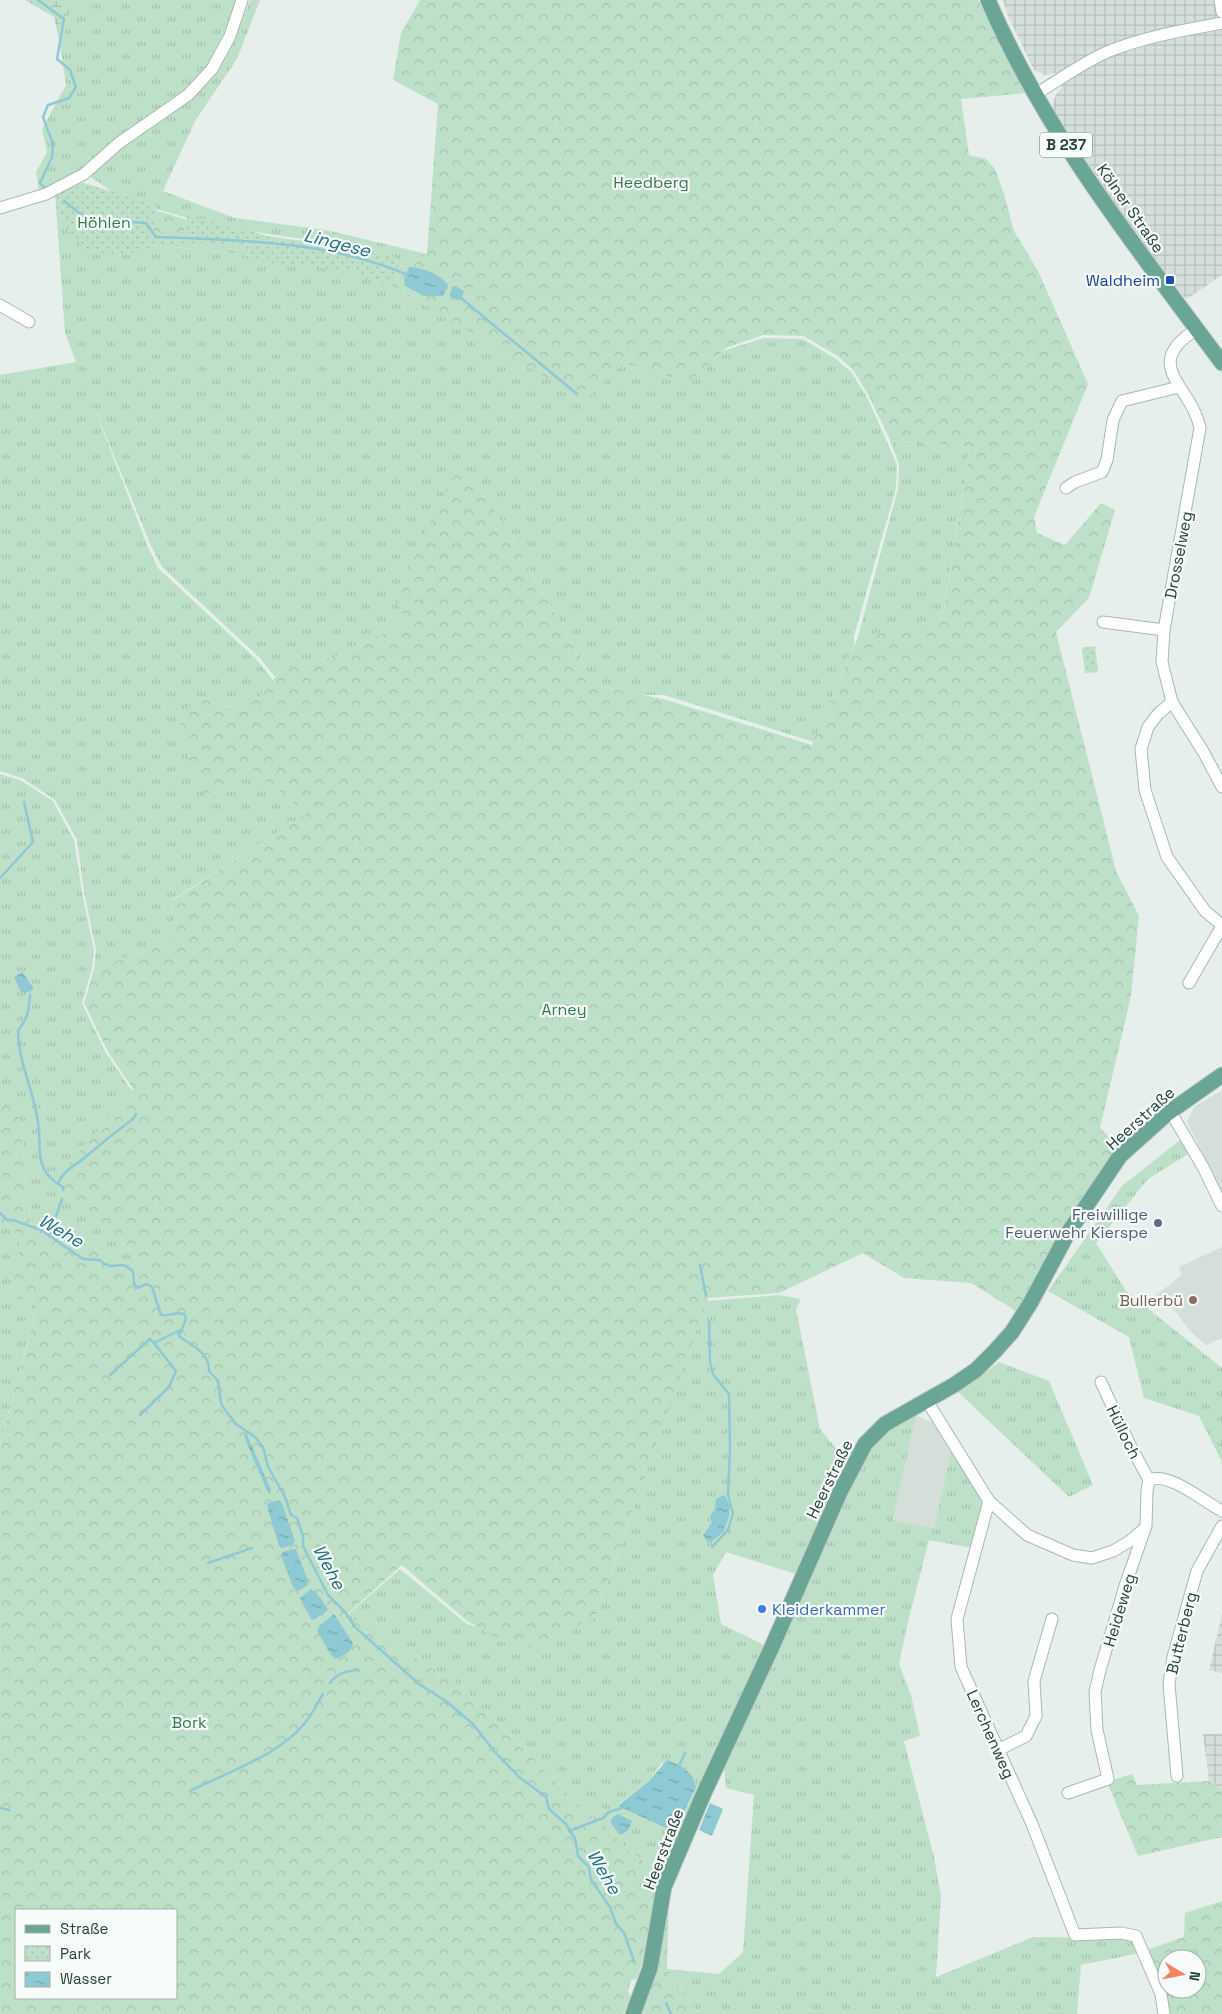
<svg xmlns="http://www.w3.org/2000/svg" width="1222" height="2014" font-family="'Space Grotesk',sans-serif">
	<defs>
		<pattern id="industrial-grid" width="8" height="8" patternUnits="userSpaceOnUse" patternTransform="scale(1.25)"><rect width="8" height="8" fill="#d4dfda"/><path d="M0 4h8M4 0v8" fill="none" stroke="#b6c1bc"/></pattern>
		<pattern id="grass-tufts" width="24" height="20" patternUnits="userSpaceOnUse" patternTransform="scale(1.25)"><rect width="24" height="20" fill="#bfe0c8"/><path d="M3 7l-1-3M5 7V3M7 7l1-3M15 17l-1-3M17 17v-4M19 17l1-3" fill="none" stroke="#a4c1ad"/></pattern>
		<pattern id="forest-crowns" width="20" height="18" patternUnits="userSpaceOnUse" patternTransform="scale(1.25)"><rect width="20" height="18" fill="#bfe0c8"/><path d="M2 6a3 3 0 1 1 6 0M12 15a3 3 0 1 1 6 0" fill="none" stroke="#a4c1ad"/></pattern>
		<pattern id="wetland-marsh" width="20" height="14" patternUnits="userSpaceOnUse" patternTransform="scale(1.25)"><rect width="20" height="14" fill="#bfe0c8"/><path d="M1 5h8M5 5V1M11 12h8M15 12V8" fill="none" stroke="#a4c1ad"/></pattern>
		<pattern id="park-dots" width="8" height="8" patternUnits="userSpaceOnUse" patternTransform="scale(1.25)"><rect width="8" height="8" fill="#bfe0c8"/><path d="M2 2h.1M6 6h.1" fill="none" stroke="#a4c1ad" stroke-width="1.8" stroke-linecap="round"/></pattern>
		<pattern id="water-ripples" width="26" height="14" patternUnits="userSpaceOnUse" patternTransform="scale(1.25)"><rect width="26" height="14" fill="#8ec9d4"/><path d="M2 4q2-2 4 0t4 0M15 11q2-2 4 0t4 0" fill="none" stroke="#74a5ad"/></pattern>
	</defs>
	<rect width="100%" height="100%" fill="#e6efeb"/>
	<g fill="#d4dfda">
		<polygon points="1222,1090 1222,1191 1187,1122 1194,1107"/>
		<polygon points="1222,1247 1222,1338 1206,1345 1189,1330 1171,1305 1155,1296 1182,1275 1179,1267"/>
		<polygon points="916,1415 933,1423 952,1447 934,1528 893,1520"/>
	</g>
	<g fill="url(#industrial-grid)">
		<polygon points="1003,0 1222,0 1222,275 1187,299 1177,290 1127,221 1054,113 1053,103 1056,94 1062,88 1056,73 1044,75 1034,70 1008,16"/>
		<polygon points="1222,1614 1222,1673 1209,1670"/>
		<polygon points="1203,1734 1222,1734 1222,1790 1209,1781"/>
	</g>
	<g fill="url(#grass-tufts)" fill-rule="evenodd">
		<polygon points="73,0 238,0 228,35 210,67 185,91 80,171 39,190 36,172 47,152 42,129 66,85 60,45"/>
		<polygon points="250,0 260,0 237,59 195,121 163,191 235,218 326,230 427,254 408,267 383,262 335,246 336,244 215,226 122,199 88,175 122,145 192,100 216,74 235,39"/>
		<polygon points="55,193 84,248 166,246 349,266 397,288 689,383 723,351 764,338 803,339 836,359 852,373 868,399 897,465 896,488 854,636 854,646 814,742 664,695 644,695 595,685 505,526 407,621 341,655 282,670 275,677 260,658 162,567 151,546 91,400 148,547 158,568 257,660 273,680 258,698 230,707 195,696 203,795 232,783 245,765 308,813 172,900 174,940 94,969 96,950 84,892 77,840 55,800 22,778 0,771 0,375 76,362 65,333"/>
		<polygon points="890,440 970,448 942,621 858,637 898,489 899,464"/>
		<polygon points="0,774 20,780 53,801 74,840 82,892 94,950 92,969 82,1003 106,1053 132,1091 59,1176 62,1194 133,1251 137,1268 30,1222 19,1110 0,1103"/>
		<polygon points="1180,1140 1188,1154 1148,1179 1096,1243 1126,1291 1222,1368 1222,1462 1199,1416 1144,1398 1129,1337 1048,1291 1122,1186"/>
		<polygon points="0,1223 5,1223 21,1238 12,1295 37,1307 0,1444"/>
		<path d="M779,1295L801,1299L796,1309L820,1429L844,1458L796,1574L726,1552L713,1575L721,1624L766,1646L711,1758L662,1873L627,1850L610,1829L594,1820L461,1686L345,1617L400,1569L467,1624L480,1628L520,1652L595,1618L706,1301ZM662,1763L695,1781L696,1787L675,1831L620,1807L619,1804L649,1781Z"/>
		<polygon points="999,1362 1049,1381 1093,1485 1069,1497 958,1392"/>
		<polygon points="916,1415 893,1520 934,1528 952,1447 985,1501 973,1548 929,1540 907,1626 899,1664 911,1695 920,1736 904,1741 934,1857 941,1896 936,1977 1033,1937 1135,1938 1140,1953 1081,1965 1077,2014 698,2014 667,1969 719,1974 743,1952 754,1795 726,1788 724,1767 857,1467 887,1431"/>
	</g>
	<g fill="url(#forest-crowns)" fill-rule="evenodd">
		<path d="M420,0H978L1027,93L961,99L969,155L986,159L995,169L1004,194L1014,231L1038,271L1088,384L1034,517L1037,533L1065,545L1101,503L1115,510L1089,598L1056,632L1116,871L1139,916L1131,996L1100,1128L1119,1146L1016,1311L971,1283L904,1278L863,1253L779,1293L708,1298L595,1618L520,1652L467,1621L402,1565L345,1616L461,1686L594,1820L610,1829L627,1850L662,1873C650,1907 649,1945 637,1979L631,1980L628,1991L631,1997L623,2014H0V1444L37,1307L12,1295L21,1238L5,1223H0V1103L19,1110L30,1222L137,1268L133,1251L62,1194L59,1176L133,1089L108,1052L84,1003L94,969L173,940L172,901L307,813L245,765L232,783L203,796L178,729L195,696L230,707L257,698L282,670L341,655L407,621L393,595L461,462L505,526L595,685L663,699L812,745L858,637L942,621L970,448L890,440L870,398L854,371L838,356L803,336L763,335L726,348L690,383L624,363L584,401L397,288L349,266L166,246L84,248L55,193L120,202L165,213L214,228L335,246L383,262L408,267L427,254L438,104L393,80L401,33ZM16,1910H176V1998H16Z"/>
		<polygon points="1132,1774 1137,1785 1209,1781 1222,1790 1222,1837 1138,1856 1107,1782"/>
		<path d="M669,1899L667,1969L698,2014H639C657,1978 662,1939 669,1899Z"/>
		<path d="M1222,1901V2014H1167L1147,1950L1184,1937L1185,1913ZM1167,1959H1197V1989H1167Z"/>
	</g>
	<polygon fill="url(#wetland-marsh)" points="25,0 73,0 60,45 54,17"/>
	<g fill="url(#park-dots)">
		<path d="M84,183L158,206L153,230L182,237L188,214L234,229L249,230L272,238L327,243L399,258L393,281L379,283L356,272L341,270L245,260L241,243C216,244 192,242 168,244C142,247 129,260 100,253C95,252 89,250 85,248C73,240 52,211 57,196C60,189 77,184 84,183Z"/>
		<polygon points="1095,646 1098,672 1085,673 1082,648"/>
	</g>
	<g fill="url(#water-ripples)">
		<path d="M409,267C421,267 442,275 448,285L443,296H424L405,286L404,280Z"/>
		<polygon points="453,286 456,286 464,291 462,299 458,300 451,298 450,293"/>
		<polygon points="22,972 33,987 33,990 25,993 21,992 14,977"/>
		<polygon points="243,1434 247,1435 271,1490 270,1494 267,1491"/>
		<path d="M724,1495C737,1508 725,1539 708,1542L703,1536L712,1522L710,1516L715,1510L716,1499Z"/>
		<polygon points="279,1500 282,1503 295,1541 292,1545 282,1548 279,1546 267,1506 268,1503"/>
		<polygon points="293,1549 296,1549 308,1581 308,1585 298,1591 293,1587 281,1555 283,1552"/>
		<polygon points="311,1589 316,1592 328,1609 327,1611 314,1620 311,1619 300,1598"/>
		<path d="M334,1614L353,1643C353,1651 343,1656 336,1659L331,1655L317,1631L319,1626Z"/>
		<path d="M667,1760C679,1765 694,1771 696,1787L675,1831H673L620,1807L619,1805L649,1781Z"/>
		<polygon points="710,1803 723,1809 712,1836 699,1830"/>
		<polygon points="618,1814 632,1821 629,1829 623,1834 619,1834 611,1823 611,1819"/>
	</g>
	<g fill="none" stroke-linecap="round" stroke-linejoin="round">
		<g stroke="#8ec9d4" stroke-width="2.5">
			<polyline points="38,0 64,19 57,59 70,70 76,87 69,98 48,105 43,117 53,144 52,157 40,183 44,187"/>
			<path d="M64,201L87,219L146,223L156,237C240,240 329,241 408,275"/>
			<polyline points="461,298 577,394"/>
			<polyline points="0,878 33,842 24,802"/>
			<path d="M30,995C29,1009 28,1019 18,1030C18,1064 37,1097 39,1131C40,1144 38,1157 44,1169C48,1177 56,1183 63,1187V1190"/>
			<path d="M58,1184C63,1169 79,1164 89,1154C104,1141 118,1130 133,1119L136,1114"/>
			<path d="M0,1213L7,1220H13L41,1230L83,1259L100,1260L104,1264L111,1266L124,1265L133,1271L134,1283L137,1288L147,1284L152,1287L161,1315C169,1317 179,1310 185,1315L186,1319L179,1336C192,1346 210,1353 209,1371L218,1381L221,1403L225,1410L236,1424L255,1437L263,1447L268,1467L285,1497L291,1515L297,1518L303,1536V1546L328,1595L345,1612L355,1627L419,1684L447,1702L473,1724L494,1751L519,1777L546,1797L549,1809L566,1824L575,1839L578,1856L589,1867L591,1880L610,1907L616,1924L624,1933L634,1961"/>
			<polyline points="49,1236 62,1199"/>
			<polyline points="700,1265 706,1296"/>
			<polyline points="709,1322 710,1362 713,1374 729,1394 730,1448 728,1495 733,1513 728,1530 712,1547"/>
			<polyline points="110,1375 150,1339 154,1343"/>
			<polyline points="140,1415 169,1387 176,1371 154,1343 180,1330"/>
			<polyline points="208,1563 252,1548"/>
			<path d="M330,1683C337,1673 347,1671 358,1670"/>
			<polyline points="678,1768 685,1753"/>
			<path d="M190,1791C227,1772 278,1756 304,1724C312,1715 317,1704 323,1694"/>
			<polyline points="0,1808 9,1810"/>
			<polyline points="569,1831 603,1818 609,1812 625,1807"/>
			<polyline points="666,2003 671,2014"/>
		</g>
		<defs>
			<g id="minor">
				<polyline points="1220,0 1222,12"/>
				<path d="M1034,95C1058,81 1082,63 1107,52C1143,37 1184,30 1222,23"/>
				<polyline points="0,208 46,194 84,174 119,143 188,95 212,69 230,36 242,0"/>
				<polyline points="0,305 29,322"/>
				<path d="M1197,329C1139,365 1192,386 1200,428L1164,630L1162,662L1172,702L1204,753L1222,787"/>
				<polyline points="1066,488 1075,482 1102,472 1107,460 1113,420 1122,401 1179,387"/>
				<polyline points="1103,622 1164,630"/>
				<polyline points="1172,702 1158,714 1148,727 1141,749 1145,790 1167,857 1205,911 1222,925"/>
				<polyline points="1189,983 1222,926"/>
				<polyline points="1170,1111 1203,1167 1222,1206"/>
				<polyline points="1101,1382 1130,1445 1149,1480"/>
				<polyline points="927,1401 989,1501 1027,1535 1073,1555 1092,1558 1113,1551 1130,1541 1145,1528"/>
				<polyline points="989,1501 957,1619 961,1667 1032,1824 1075,1935 1121,1933 1136,1936 1161,1994 1164,2014"/>
				<polyline points="998,1750 1026,1736 1036,1716 1034,1681 1052,1619"/>
				<polyline points="1177,1776 1169,1684 1173,1657 1197,1571 1222,1526"/>
				<path d="M1068,1793L1108,1779L1097,1730L1095,1692L1100,1670L1125,1586L1146,1526L1147,1491L1149,1480C1169,1471 1204,1502 1222,1511"/>
			</g>
			<g id="major">
				<path d="M988,0C1045,133 1136,247 1222,363"/>
				<polyline points="633,2014 650,1968 664,1887 704,1793 771,1649 840,1492 865,1444 885,1424 954,1385 976,1370 995,1351 1012,1332 1031,1302 1068,1233 1120,1156 1168,1113 1222,1075"/>
			</g>
		</defs>
		<use href="#minor" stroke="#a8b8b2" stroke-width="13"/>
		<use href="#major" stroke="#c2cac8" stroke-width="17"/>
		<use href="#minor" stroke="#fff" stroke-width="11"/>
		<use href="#major" stroke="#6aa596" stroke-width="15"/>
	</g>
	<rect fill="#1a4fb4" stroke="#f7fbf9" stroke-width="2" x="1165" y="275" width="10" height="10" rx="2.5"/>
	<circle fill="#5c6f8a" stroke="#f7fbf9" stroke-width="2" cx="1158" cy="1223" r="5"/>
	<circle fill="#8d6e63" stroke="#f7fbf9" stroke-width="2" cx="1193" cy="1300" r="5"/>
	<circle fill="#3f7fe0" stroke="#f7fbf9" stroke-width="2" cx="762" cy="1609" r="5"/>
	<g text-anchor="middle" stroke-width="4.5" stroke-linejoin="round" paint-order="stroke">
		<rect fill="#f7fbf9" stroke="#637a73" stroke-width="1" x="1040" y="132.5" width="52" height="25" rx="4"/>
		<g font-size="15" font-weight="bold" fill="#24423a">
			<text x="1066" y="150">B 237</text>
		</g>
		<g font-size="16" fill="#2d7a4b" stroke="#f7fbf9">
			<text x="651" y="188">Heedberg</text>
			<text x="104" y="228">Höhlen</text>
			<text x="564" y="1015">Arney</text>
			<text x="189" y="1728">Bork</text>
		</g>
		<g font-size="16" fill="#24423a" stroke="#f7fbf9">
			<text transform="translate(1131 208) rotate(55)" y="6">Kölner Straße</text>
			<text transform="translate(1178 555) rotate(-79)" y="6">Drosselweg</text>
			<text transform="translate(1140 1118) rotate(-42)" y="6">Heerstraße</text>
			<text transform="translate(1124 1432) rotate(64)" y="6">Hülloch</text>
			<text transform="translate(829 1479) rotate(-64)" y="6">Heerstraße</text>
			<text transform="translate(1119 1610) rotate(-73)" y="6">Heideweg</text>
			<text transform="translate(1181 1633) rotate(-76)" y="6">Butterberg</text>
			<text transform="translate(991 1734) rotate(66)" y="6">Lerchenweg</text>
			<text transform="translate(663 1849) rotate(-69)" y="6">Heerstraße</text>
		</g>
		<g font-size="16" fill="#164399" stroke="#f7fbf9" text-anchor="end">
			<text x="1160" y="286">Waldheim</text>
		</g>
		<g font-size="16" fill="#4e5e75" stroke="#f7fbf9" text-anchor="end">
			<text x="1148" y="1220">Freiwillige<tspan x="1148" dy="18">Feuerwehr Kierspe</tspan></text>
		</g>
		<g font-size="16" fill="#785e54" stroke="#f7fbf9" text-anchor="end">
			<text x="1183" y="1306">Bullerbü</text>
		</g>
		<g font-size="16" fill="#366cbe" stroke="#f7fbf9" text-anchor="start">
			<text x="772" y="1615">Kleiderkammer</text>
		</g>
		<g font-size="18" font-style="italic" fill="#1c6f80" stroke="#f7fbf9">
			<text transform="translate(337 243) rotate(14)" y="6">Lingese</text>
			<text transform="translate(61 1231) rotate(30)" y="6">Wehe</text>
			<text transform="translate(329 1567) rotate(62)" y="6">Wehe</text>
			<text transform="translate(604 1872) rotate(60)" y="6">Wehe</text>
		</g>
	</g>
	<rect x="15" y="1909" width="162" height="90" fill="#f7fbf9" stroke="#a3b1ad"/>
	<rect x="25" y="1925" width="25" height="8" fill="#6aa596" stroke="#a3b1ad"/>
	<text x="60" y="1934" font-size="15" fill="#24423a">Straße</text>
	<rect x="25" y="1946" width="25" height="15" fill="url(#park-dots)" stroke="#a3b1ad"/>
	<text x="60" y="1959" font-size="15" fill="#24423a">Park</text>
	<rect x="25" y="1972" width="25" height="15" fill="url(#water-ripples)" stroke="#a3b1ad"/>
	<text x="60" y="1984" font-size="15" fill="#24423a">Wasser</text>
	<g transform="translate(1182 1974) rotate(100)"><circle r="24" fill="#f7fbf9" stroke="#a3b1ad"/>
	<path d="M0-4L9 19L0 12L-9 19Z" fill="#f4845f"/>
	<text y="-8" font-size="14" font-weight="bold" text-anchor="middle" fill="#24423a">N</text>
	</g>
</svg>
